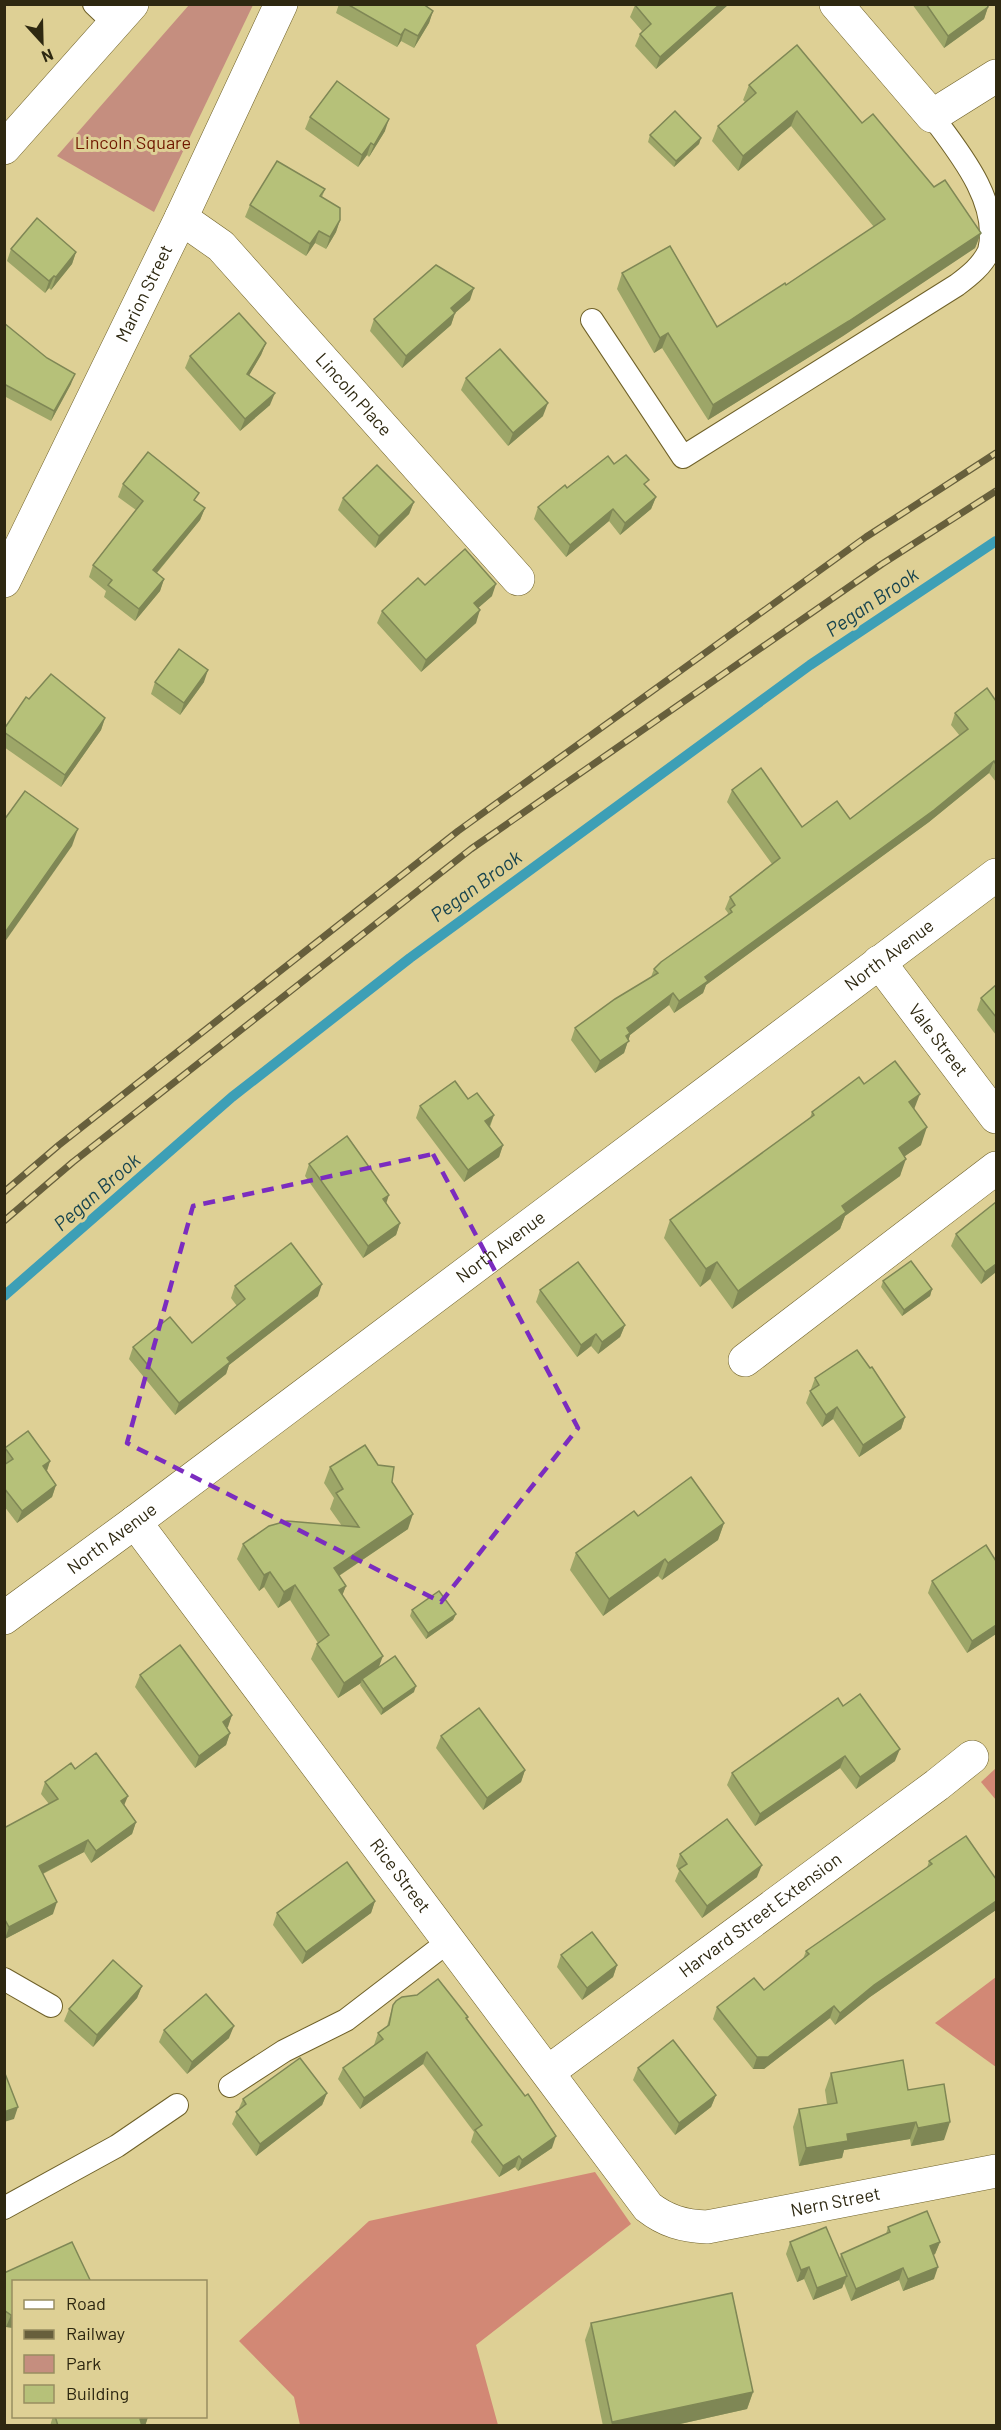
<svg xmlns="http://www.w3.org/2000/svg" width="1001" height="2430" font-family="Barlow,sans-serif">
	<rect width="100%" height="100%" fill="#ded095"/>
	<polygon fill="#c58e7f" points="189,5 253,5 154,212 57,156"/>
	<g fill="#d28875">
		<polygon points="996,1768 996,1800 981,1782"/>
		<polygon points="996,1977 996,2067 935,2023"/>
		<polygon points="595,2172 631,2224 476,2345 498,2425 300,2425 294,2397 239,2341 369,2221"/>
	</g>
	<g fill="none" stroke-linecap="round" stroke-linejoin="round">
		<polyline stroke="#3d9fb6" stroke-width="10" points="4,1296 232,1097 410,958 810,665 996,541"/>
		<defs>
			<g id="lane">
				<polyline points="94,4 115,24"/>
				<path d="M592,320L683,457L957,285C969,276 982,266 989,251C1001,203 959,152 932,116"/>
				<polyline points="4,1979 51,2006"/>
				<polyline points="230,2086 284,2051 346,2020 449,1941"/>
				<polyline points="4,2208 117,2146 177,2105"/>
			</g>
			<g id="street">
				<polyline points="836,4 932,116 996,76"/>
				<path id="s1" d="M181,218L221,246L518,579"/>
				<path id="s2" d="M879,962L996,1117"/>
				<polyline points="745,1360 996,1168"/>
				<path id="s3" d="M135,1522L648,2207C666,2221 683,2226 707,2227L996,2171"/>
				<path id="s4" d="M4,1618L135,1522L996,875"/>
				<path id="s5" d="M548,2072L937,1785L972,1757"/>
			</g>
			<g id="secondary">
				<polyline points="4,148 132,4"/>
				<path id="s6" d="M4,581L181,218L281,4"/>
			</g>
		</defs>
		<use href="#lane" stroke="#6f6129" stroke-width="24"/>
		<use href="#street" stroke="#6f6129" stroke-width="34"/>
		<use href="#secondary" stroke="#6f6129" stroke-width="34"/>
		<use href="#lane" stroke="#fff" stroke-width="22"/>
		<use href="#street" stroke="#fff" stroke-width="33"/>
		<use href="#secondary" stroke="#fff" stroke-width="33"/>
		<defs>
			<g id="rail">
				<polyline points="4,1192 59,1145 458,831 866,537 996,453"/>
				<polyline points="4,1221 73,1162 471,849 882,564 996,491"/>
			</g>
		</defs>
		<use href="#rail" stroke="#675f3c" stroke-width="7"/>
		<use href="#rail" stroke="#ded095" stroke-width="4.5" stroke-dasharray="14" stroke-linecap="butt"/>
	</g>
	<g fill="#9da668">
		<polygon points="339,4 423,4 433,11 429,23 414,48 401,41 397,47 336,13"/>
		<polygon points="729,4 656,69 635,46 640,34 642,31 630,17 635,5"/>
		<polygon points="912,4 991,4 988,7 984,19 944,48"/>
		<polygon points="749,85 862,123 934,187 981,233 975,248 843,336 708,420 662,348 654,353 617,289 622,273 717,327 786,285 874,227 791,126 738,171 712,141 718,126 745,102 743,100"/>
		<polygon points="310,117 385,131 369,157 367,155 358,167 305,129"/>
		<polygon points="650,135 701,138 699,144 674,167 648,142"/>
		<polygon points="325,189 322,197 340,220 336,232 326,249 315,243 306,256 245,217 250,205"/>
		<polygon points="11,249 76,252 72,264 51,290 49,288 45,293 7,261"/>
		<polygon points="470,300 455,313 451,325 402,368 370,331 374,319"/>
		<polygon points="4,323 71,384 51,421 4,396"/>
		<polygon points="266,343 261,355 249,375 270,405 240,431 185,368 190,356"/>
		<polygon points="466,378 543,416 508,446 461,390"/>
		<polygon points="614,464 647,487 656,497 651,509 620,535 609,521 566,557 534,519 538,507 567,488"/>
		<polygon points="123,484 196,502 205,508 200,520 157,573 164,579 160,591 135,621 104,597 106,591 89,577 93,565 136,510 118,497"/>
		<polygon points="343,498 414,502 409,514 375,548 338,510"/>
		<polygon points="425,585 492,596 478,608 476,623 421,672 377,623 382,611"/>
		<polygon points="155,682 204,682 180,715 151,694"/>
		<polygon points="29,699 105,718 101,730 61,787 4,747 4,729"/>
		<polygon points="996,701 996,782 989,773 929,822 706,985 703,993 674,1013 669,1005 630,1035 624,1053 595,1073 571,1040 575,1028 651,977 654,969 727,916 728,913 725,909 730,897 772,864 727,802 732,790 802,827 850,819 960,736 951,725 955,713"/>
		<polygon points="996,985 996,1035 977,1010 981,998"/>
		<polygon points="864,1084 914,1110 921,1145 905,1156 900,1176 845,1216 840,1229 732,1309 710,1279 700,1287 664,1238 670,1220 810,1118 812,1112"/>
		<polygon points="468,1099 494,1115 490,1127 503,1145 499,1157 464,1182 416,1118 420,1106"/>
		<polygon points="309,1164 400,1223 396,1235 363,1258 305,1176"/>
		<polygon points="996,1202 996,1272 981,1284 951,1246 956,1234"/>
		<polygon points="883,1281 932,1289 930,1296 902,1316 881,1287"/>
		<polygon points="235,1286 318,1296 229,1365 226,1374 175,1415 129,1359 133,1347 192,1343 237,1306 231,1298"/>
		<polygon points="540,1290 625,1325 620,1337 598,1354 591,1346 577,1357 536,1302"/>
		<polygon points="815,1378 905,1417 901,1429 859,1457 833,1419 822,1427 806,1403"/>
		<polygon points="5,1448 50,1461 47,1471 56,1485 52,1497 17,1523 4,1506"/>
		<polygon points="378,1465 392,1482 408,1529 339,1576 346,1586 342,1595 379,1667 414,1692 381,1715 360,1685 361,1683 338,1698 311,1659 317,1644 318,1643 290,1600 278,1608 264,1587 259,1591 237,1559 243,1544 342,1526 330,1509 334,1498 324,1483 330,1467"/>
		<polygon points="638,1516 724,1523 718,1540 662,1580 658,1576 603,1616 570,1570 576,1553"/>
		<polygon points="932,1581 996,1634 967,1653 928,1593"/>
		<polygon points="412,1610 456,1614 453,1620 426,1639 410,1616"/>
		<polygon points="140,1675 232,1715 227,1728 230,1733 226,1745 195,1768 135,1687"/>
		<polygon points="843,1706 895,1761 856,1789 840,1768 755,1826 727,1785 732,1773"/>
		<polygon points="441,1736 525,1770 521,1782 483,1810 436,1748"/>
		<polygon points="75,1769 124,1805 136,1822 132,1834 91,1863 84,1852 43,1874 53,1914 5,1939 4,1828 49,1804 41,1794 45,1782"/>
		<polygon points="680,1854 757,1877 702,1918 675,1881 679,1871 676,1866"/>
		<polygon points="929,1861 996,1879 996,1910 870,1997 835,2025 830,2018 764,2069 753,2069 713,2019 717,2007 764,1990 803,1959 806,1951 927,1868"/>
		<polygon points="375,1901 371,1913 302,1964 273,1925 277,1913"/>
		<polygon points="561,1955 617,1965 613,1977 582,2000 557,1967"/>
		<polygon points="142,1986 137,1998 93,2047 64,2021 69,2009"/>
		<polygon points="393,2005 468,2017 467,2020 552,2148 518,2171 515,2167 499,2177 471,2142 474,2132 423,2064 360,2109 338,2079 343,2068 374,2045 378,2033 387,2026"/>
		<polygon points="164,2030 229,2038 187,2074 159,2042"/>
		<polygon points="638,2068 716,2095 711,2107 675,2135 633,2080"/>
		<polygon points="831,2073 908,2090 944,2140 911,2146 910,2139 844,2150 842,2158 799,2166 793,2127 799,2109 827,2104 825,2090"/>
		<polygon points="327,2093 322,2105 256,2156 232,2124 243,2099"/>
		<polygon points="888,2227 940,2242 935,2254 934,2255 934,2279 903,2291 899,2280 851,2301 844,2283 842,2288 813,2300 804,2279 797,2282 786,2254 790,2242 840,2259 841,2254 886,2234"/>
		<polygon points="4,2273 14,2328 6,2327 4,2326"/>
		<polygon points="996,2299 996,2313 995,2303"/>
		<polygon points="591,2323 753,2392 747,2409 671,2426 603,2426 585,2340"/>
		<polygon points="53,2416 148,2416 148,2417 145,2426 50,2426"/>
	</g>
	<g fill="#7f8755">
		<polygon points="720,4 729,4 656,69 660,57"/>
		<polygon points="988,7 984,19 944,48 948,36"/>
		<polygon points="433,11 429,23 414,48 418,36"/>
		<polygon points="405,29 401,41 397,47 401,35"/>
		<polygon points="797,111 791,126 738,171 743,156"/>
		<polygon points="389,119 385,131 369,157 374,145"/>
		<polygon points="701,138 699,144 674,167 676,161"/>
		<polygon points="371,143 367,155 358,167 362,155"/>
		<polygon points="340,220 336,232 326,249 330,237"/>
		<polygon points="319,231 315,243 306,256 310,244"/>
		<polygon points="981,233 975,248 843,336 708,420 713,405"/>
		<polygon points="76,252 72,264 51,290 56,277"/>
		<polygon points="54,276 49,288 45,293 49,281"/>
		<polygon points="474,288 470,300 447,320 451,308"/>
		<polygon points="455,313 451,325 402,368 406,356"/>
		<polygon points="668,333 662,348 654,353 660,338"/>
		<polygon points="266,343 261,355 243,386 247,374"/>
		<polygon points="75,374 71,384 51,421 54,411"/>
		<polygon points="275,393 270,405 240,431 245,419"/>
		<polygon points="548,403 543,416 508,446 513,433"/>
		<polygon points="656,497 651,509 620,535 625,523"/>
		<polygon points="414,502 409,514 375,548 379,536"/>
		<polygon points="205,508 200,520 149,582 153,570"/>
		<polygon points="613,509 609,521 566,557 570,545"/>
		<polygon points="164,579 160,591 135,621 139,609"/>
		<polygon points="496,584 492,596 470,615 474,603"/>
		<polygon points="480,610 476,623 421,672 426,660"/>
		<polygon points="208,670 204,682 180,715 184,703"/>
		<polygon points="105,718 101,730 61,787 65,775"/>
		<polygon points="994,761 989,773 929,822 706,985 703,993 674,1013 679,1001 705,977"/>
		<polygon points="78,829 72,846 4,943 4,934"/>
		<polygon points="673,993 669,1005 630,1035 624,1053 595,1073 600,1061 627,1028"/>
		<polygon points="920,1094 913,1112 909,1102"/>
		<polygon points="494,1115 489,1127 485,1121"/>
		<polygon points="927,1127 921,1145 892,1165 899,1148"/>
		<polygon points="503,1145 499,1157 464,1182 468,1170"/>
		<polygon points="906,1159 900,1176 845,1216 840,1229 732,1309 738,1291 842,1206"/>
		<polygon points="389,1195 385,1207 383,1199"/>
		<polygon points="400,1223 396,1235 363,1258 368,1246"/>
		<polygon points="717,1262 710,1279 700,1287 706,1269"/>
		<polygon points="996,1264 996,1272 981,1284 985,1272"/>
		<polygon points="322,1284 318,1296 229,1365 226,1374 175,1415 179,1403 227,1358"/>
		<polygon points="932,1289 930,1296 902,1316 904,1310"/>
		<polygon points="625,1325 620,1337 598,1354 602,1342"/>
		<polygon points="596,1334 591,1346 577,1357 581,1345"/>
		<polygon points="837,1407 833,1419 822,1427 826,1415"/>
		<polygon points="905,1417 901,1429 859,1457 863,1445"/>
		<polygon points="50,1461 46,1473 43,1466"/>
		<polygon points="56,1485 52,1497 17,1523 22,1511"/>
		<polygon points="413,1514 408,1529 328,1583 334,1568"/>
		<polygon points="724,1523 718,1540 662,1580 668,1563"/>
		<polygon points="665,1559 658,1576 603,1616 609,1599"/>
		<polygon points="270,1572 264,1587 259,1591 264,1575"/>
		<polygon points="295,1585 290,1600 278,1608 284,1592"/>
		<polygon points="346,1586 340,1601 339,1590"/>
		<polygon points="456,1614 453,1620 426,1639 428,1633"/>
		<polygon points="996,1625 996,1634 967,1653 972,1641"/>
		<polygon points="383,1656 377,1672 362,1679 361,1683 338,1698 344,1683"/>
		<polygon points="416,1686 414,1692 381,1715 383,1709"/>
		<polygon points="232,1715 228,1727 218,1735 223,1722"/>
		<polygon points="230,1733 226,1745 195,1768 199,1756"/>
		<polygon points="900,1749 895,1761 856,1789 860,1777"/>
		<polygon points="845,1756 840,1768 755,1826 760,1814"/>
		<polygon points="525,1770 521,1782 483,1810 487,1798"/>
		<polygon points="128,1796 123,1808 121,1801"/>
		<polygon points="136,1822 132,1834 91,1863 96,1851"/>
		<polygon points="88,1840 84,1852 34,1878 39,1866"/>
		<polygon points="762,1865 757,1877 702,1918 707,1906"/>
		<polygon points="375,1901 371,1913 302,1964 306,1952"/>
		<polygon points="996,1901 996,1910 870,1997 835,2025 840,2013 874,1985"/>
		<polygon points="57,1902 53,1914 5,1939 9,1927"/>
		<polygon points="617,1965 613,1977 582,2000 587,1988"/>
		<polygon points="142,1986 137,1998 93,2047 97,2035"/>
		<polygon points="834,2006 830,2018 764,2069 753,2069 757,2057"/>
		<polygon points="234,2026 229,2038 187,2074 192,2062"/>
		<polygon points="427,2052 423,2064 360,2109 364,2098"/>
		<polygon points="327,2093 322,2105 256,2156 260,2144"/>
		<polygon points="716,2095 711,2107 675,2135 679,2123"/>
		<polygon points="18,2107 14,2119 4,2122 4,2112"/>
		<polygon points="916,2122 910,2139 844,2150 842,2158 799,2166 806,2148 847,2134"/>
		<polygon points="950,2122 944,2140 911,2146 918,2128"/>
		<polygon points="556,2136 552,2148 518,2171 522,2160"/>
		<polygon points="519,2156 515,2167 499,2177 503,2166"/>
		<polygon points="940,2242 935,2254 926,2258 930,2246"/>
		<polygon points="809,2267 804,2279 797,2282 801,2270"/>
		<polygon points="938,2267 934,2279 903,2291 908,2279"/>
		<polygon points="903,2268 899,2280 851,2301 856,2289"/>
		<polygon points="847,2276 842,2288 813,2300 817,2288"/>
		<polygon points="11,2315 14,2316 14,2328 6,2327"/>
		<polygon points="753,2392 747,2409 671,2426 611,2426 612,2422"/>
		<polygon points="148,2417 145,2426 138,2426 140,2419"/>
	</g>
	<g fill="#b6c179" stroke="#7f8755" stroke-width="1.5">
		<polygon points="347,4 423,4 433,11 418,36 405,29 401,35"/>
		<polygon points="635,4 720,4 660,57 640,34 651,24 635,5"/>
		<polygon points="926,4 987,4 988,7 948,36"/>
		<polygon points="797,45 862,123 873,114 934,187 945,180 981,233 849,321 713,405 668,333 660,338 622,273 670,246 717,327 785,283 786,285 885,219 797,111 743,156 718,126 756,93 749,85"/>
		<polygon points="337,81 389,119 374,145 371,143 362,155 310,117"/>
		<polygon points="675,111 701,138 676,161 650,135"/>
		<polygon points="277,161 325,189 320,196 340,208 340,220 330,237 319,231 310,244 250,205"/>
		<polygon points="37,218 76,252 56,277 54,276 49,281 11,249"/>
		<polygon points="436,265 474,288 451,308 455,313 406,356 374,319"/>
		<polygon points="239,313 266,343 247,374 275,393 245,419 190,356"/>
		<polygon points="4,323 47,358 75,374 54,411 4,384"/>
		<polygon points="500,349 548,403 513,433 466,378"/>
		<polygon points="148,452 199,493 194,500 205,508 153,570 164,579 139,609 108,585 112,580 93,565 143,501 123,484"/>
		<polygon points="626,455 649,480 644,484 656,497 625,523 613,509 570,545 538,507 565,485 567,488 608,456 614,464"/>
		<polygon points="377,465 414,502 379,536 343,498"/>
		<polygon points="465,549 496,584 474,603 480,610 426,660 382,611 418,578 425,585"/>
		<polygon points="179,649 208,670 184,703 155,682"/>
		<polygon points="51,674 105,718 65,775 4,732 4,729 26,697 29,699"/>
		<polygon points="987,688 996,701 996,765 994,761 934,810 705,977 708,981 679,1001 673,993 627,1028 630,1033 626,1036 629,1041 600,1061 575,1028 615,999 658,973 654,969 661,962 732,912 730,909 735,905 730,897 780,858 732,790 761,768 802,827 837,801 850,819 968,729 955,713"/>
		<polygon points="25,791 78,829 4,934 4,820"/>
		<polygon points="996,985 996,1017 981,998"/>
		<polygon points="895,1061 920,1094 909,1102 927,1127 899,1148 906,1159 842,1206 846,1212 738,1291 717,1262 706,1269 670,1220 814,1115 812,1112 859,1077 864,1084"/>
		<polygon points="455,1081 468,1099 477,1093 494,1115 485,1121 503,1145 468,1170 420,1106"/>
		<polygon points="347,1136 389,1195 383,1199 400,1223 368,1246 309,1164"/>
		<polygon points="996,1202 996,1264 985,1272 956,1234"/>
		<polygon points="291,1243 322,1284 227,1358 230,1362 179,1403 133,1347 170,1317 192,1343 245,1299 235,1286"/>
		<polygon points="911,1261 932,1289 904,1310 883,1281"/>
		<polygon points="578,1262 625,1325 602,1342 596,1334 581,1345 540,1290"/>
		<polygon points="857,1350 870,1368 872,1367 905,1417 863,1445 837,1407 826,1415 810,1391 819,1385 815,1378"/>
		<polygon points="28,1431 50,1461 43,1466 56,1485 22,1511 4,1488 4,1465 13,1459 5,1448"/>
		<polygon points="365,1445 378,1465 394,1467 392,1482 413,1514 334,1568 346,1586 339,1590 383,1656 344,1683 317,1644 329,1635 295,1585 284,1592 270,1572 264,1575 243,1544 269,1526 287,1521 359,1527 336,1493 343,1489 330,1467"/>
		<polygon points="691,1477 724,1523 668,1563 665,1559 609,1599 576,1553 634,1511 638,1516"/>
		<polygon points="986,1545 996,1561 996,1625 972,1641 932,1581"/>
		<polygon points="439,1591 456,1614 428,1633 412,1610"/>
		<polygon points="180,1645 232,1715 223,1722 230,1733 199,1756 140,1675"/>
		<polygon points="395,1656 416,1686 383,1709 362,1679"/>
		<polygon points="860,1694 900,1749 860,1777 845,1756 760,1814 732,1773 838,1698 843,1706"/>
		<polygon points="479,1708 525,1770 487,1798 441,1736"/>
		<polygon points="96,1753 128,1796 121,1801 136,1822 96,1851 88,1840 39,1866 57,1902 9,1927 4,1918 4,1828 58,1799 45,1782 71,1763 75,1769"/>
		<polygon points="727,1819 762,1865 707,1906 679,1869 687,1864 680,1854"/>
		<polygon points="966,1836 996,1879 996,1901 874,1985 840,2013 834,2006 768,2057 757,2057 717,2007 754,1978 764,1990 809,1954 806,1951 932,1864 929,1861"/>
		<polygon points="347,1862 375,1901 306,1952 277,1913"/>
		<polygon points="592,1932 617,1965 587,1988 561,1955"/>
		<polygon points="113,1960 142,1986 97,2035 69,2009"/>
		<polygon points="438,1979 468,2017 466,2018 525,2096 528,2094 556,2136 522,2160 519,2156 503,2166 475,2130 482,2125 427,2052 364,2098 343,2068 383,2039 378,2033 389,2025 393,2005 396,2001 402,1997 417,1995"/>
		<polygon points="206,1994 234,2026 192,2062 164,2030"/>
		<polygon points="673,2040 716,2095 679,2123 638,2068"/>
		<polygon points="300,2058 327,2093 260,2144 236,2112 246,2104 243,2099"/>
		<polygon points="903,2060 908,2090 944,2084 950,2122 918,2128 916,2122 847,2134 848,2141 806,2148 799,2109 837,2103 831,2073"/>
		<polygon points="4,2071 18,2107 4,2112"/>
		<polygon points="927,2211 940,2242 930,2246 938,2267 908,2279 903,2268 856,2289 841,2254 890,2232 888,2227"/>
		<polygon points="826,2227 847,2276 817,2288 809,2267 801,2270 790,2242"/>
		<polygon points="72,2242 91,2282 14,2282 14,2316 11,2315 4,2310 4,2273"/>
		<polygon points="732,2293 753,2392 612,2422 591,2323"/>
		<polygon points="55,2416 148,2416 148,2417 140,2419 142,2426 58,2426"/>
	</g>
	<path fill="none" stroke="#7b2cbf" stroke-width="4.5" stroke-dasharray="12 8" stroke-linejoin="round" d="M433,1154L578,1428L441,1602L127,1443L193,1206Z"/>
	<g text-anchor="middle" stroke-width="6" stroke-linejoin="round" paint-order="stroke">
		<g font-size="18" fill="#701800" stroke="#ded095">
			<text x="133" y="149">Lincoln Square</text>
		</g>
		<g font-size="18" fill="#2e2811" stroke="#ded095">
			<text dy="6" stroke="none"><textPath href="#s6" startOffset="320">Marion Street</textPath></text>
			<text dy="6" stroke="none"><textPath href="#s1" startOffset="248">Lincoln Place</textPath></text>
			<text dy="6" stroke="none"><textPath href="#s4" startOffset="1106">North Avenue</textPath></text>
			<text dy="6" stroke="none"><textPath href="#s2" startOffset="98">Vale Street</textPath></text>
			<text dy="6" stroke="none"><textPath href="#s4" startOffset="620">North Avenue</textPath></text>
			<text dy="6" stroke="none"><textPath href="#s4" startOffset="134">North Avenue</textPath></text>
			<text dy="6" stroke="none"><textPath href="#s3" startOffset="442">Rice Street</textPath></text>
			<text dy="6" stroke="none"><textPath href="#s5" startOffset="264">Harvard Street Extension</textPath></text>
			<text dy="6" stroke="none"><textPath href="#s3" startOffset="1050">Nern Street</textPath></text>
		</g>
		<g font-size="20" font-style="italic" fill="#19454f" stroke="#ded095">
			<text transform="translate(872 602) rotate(-34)" y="7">Pegan Brook</text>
			<text transform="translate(476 886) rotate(-36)" y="7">Pegan Brook</text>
			<text transform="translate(97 1192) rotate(-41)" y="7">Pegan Brook</text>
		</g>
	</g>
	<rect width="1001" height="2430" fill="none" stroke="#2e2811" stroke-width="12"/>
	<rect x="12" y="2280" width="195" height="138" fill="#ded095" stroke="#988d60" stroke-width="1.5"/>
	<rect x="24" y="2300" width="30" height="9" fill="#ffffff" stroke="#988d60" stroke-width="1.5"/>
	<text x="66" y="2310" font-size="18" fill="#2e2811">Road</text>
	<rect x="24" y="2330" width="30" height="9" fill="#675f3c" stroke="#988d60" stroke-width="1.5"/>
	<text x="66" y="2340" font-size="18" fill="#2e2811">Railway</text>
	<rect x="24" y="2355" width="30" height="18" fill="#c58e7f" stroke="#988d60" stroke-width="1.5"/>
	<text x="66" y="2370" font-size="18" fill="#2e2811">Park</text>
	<rect x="24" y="2385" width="30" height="18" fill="#b6c179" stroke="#988d60" stroke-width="1.5"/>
	<text x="66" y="2400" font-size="18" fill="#2e2811">Building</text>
	<g transform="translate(42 42) rotate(158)" stroke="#ded095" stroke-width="4.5" paint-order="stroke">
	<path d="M0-4.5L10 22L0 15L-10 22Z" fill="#2e2811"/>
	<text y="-9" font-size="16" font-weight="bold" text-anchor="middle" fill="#2e2811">N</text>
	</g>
</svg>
